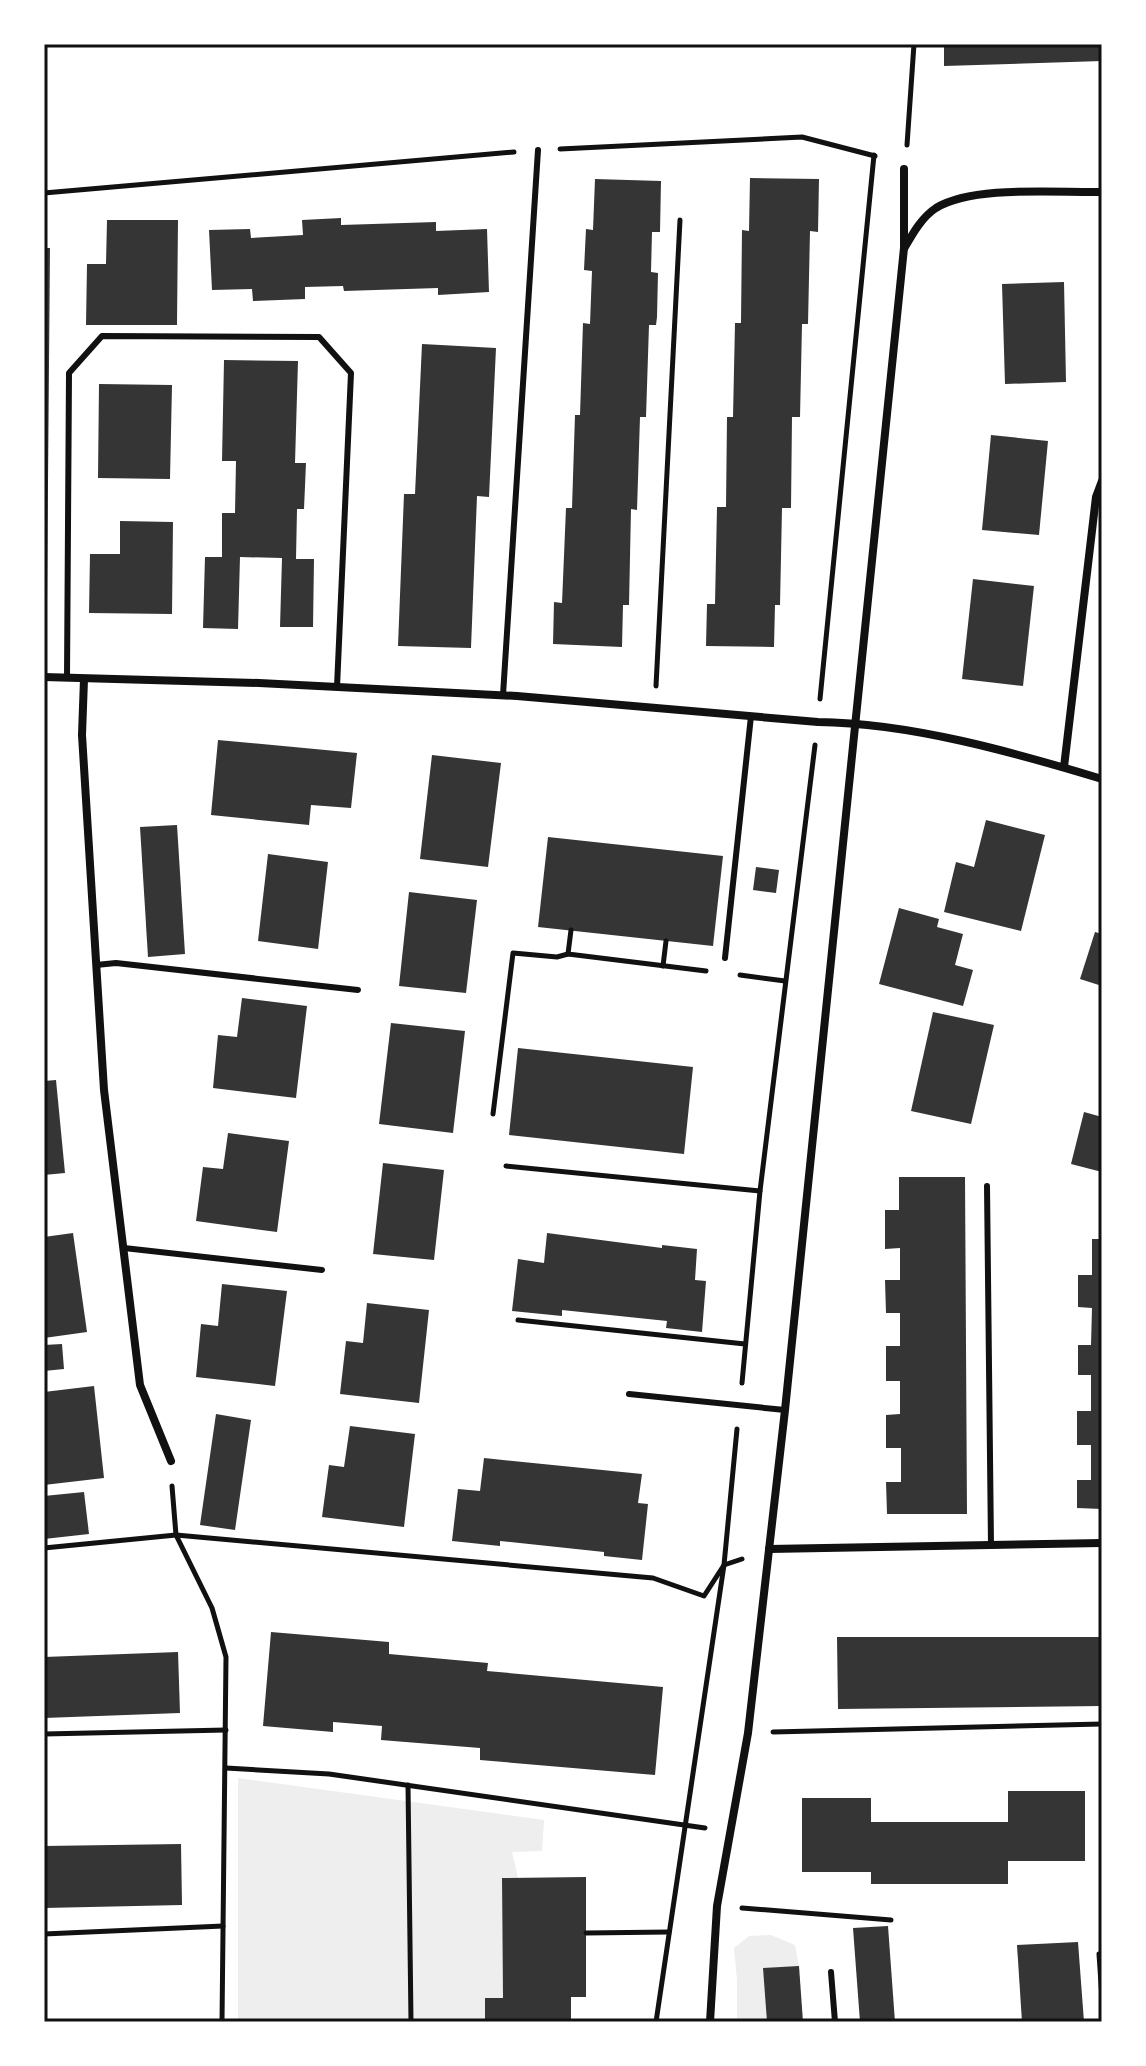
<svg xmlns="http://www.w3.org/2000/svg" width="1146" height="2066" font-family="Commissioner,sans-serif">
	<rect width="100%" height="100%" fill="#fff"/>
	<g fill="#eee">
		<polygon points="238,1778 544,1820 542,1851 512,1852 518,1878 502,1878 503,1998 485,1998 485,2022 238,2022"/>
		<polygon points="771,1935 795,1945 799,1966 763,1969 767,2022 737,2022 737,1980 734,1948 749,1936"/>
	</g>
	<g fill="#353535">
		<polygon points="944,44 1102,44 1102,61 944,66"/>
		<polygon points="750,178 819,179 818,232 810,231 808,324 802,324 800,417 792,417 791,508 782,508 780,605 775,605 774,647 706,646 707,604 715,604 717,507 726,507 727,417 733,417 735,323 741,323 742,230 749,231"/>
		<polygon points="595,179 661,181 660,232 652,232 651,272 658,273 657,317 656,325 649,325 646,417 640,417 637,510 631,509 629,605 623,605 622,647 553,644 554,602 562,603 566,508 572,508 575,415 580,415 583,323 590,324 592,271 584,270 586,229 593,230"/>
		<polygon points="341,218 341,225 436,222 436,231 487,229 489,292 438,295 438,288 344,291 343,286 305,287 305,299 253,301 252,289 212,290 209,230 250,229 251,238 303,235 302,220"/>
		<polygon points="107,220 178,220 177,325 86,325 87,264 106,264"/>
		<polygon points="44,248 50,248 47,600 44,600"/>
		<polygon points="1064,282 1066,382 1005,384 1002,284"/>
		<polygon points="422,344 496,348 489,497 477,496 471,648 398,646 404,494 415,494"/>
		<polygon points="224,360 298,361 295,463 306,463 304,509 297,509 296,559 314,559 313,627 280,627 282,558 240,557 238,629 203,628 205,557 222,557 222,513 235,513 236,461 222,461"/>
		<polygon points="99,384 172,385 170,479 98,478"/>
		<polygon points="991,435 1048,441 1039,535 982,530"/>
		<polygon points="120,521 173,522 172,614 89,613 90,554 120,554"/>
		<polygon points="973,579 1034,586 1023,686 962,679"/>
		<polygon points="218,740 357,753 351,808 311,805 309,825 211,815"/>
		<polygon points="432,755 501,763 488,867 420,859"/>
		<polygon points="986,820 1045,835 1021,931 944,912 956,862 974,867"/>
		<polygon points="177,825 185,954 148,957 140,827"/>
		<polygon points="548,837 723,856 713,946 538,927"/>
		<polygon points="268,854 328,862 318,949 258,941"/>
		<polygon points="756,867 779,870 776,893 753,890"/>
		<polygon points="409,892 477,900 466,993 399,986"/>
		<polygon points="899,908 939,919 937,927 963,934 955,965 973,970 963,1006 879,984"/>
		<polygon points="1095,932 1102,934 1102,986 1080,979"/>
		<polygon points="242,998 307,1006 296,1098 213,1088 218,1035 237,1037"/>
		<polygon points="933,1012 994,1025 971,1124 911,1111"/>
		<polygon points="391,1023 465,1031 453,1133 379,1124"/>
		<polygon points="518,1048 693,1067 684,1154 509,1135"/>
		<polygon points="56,1080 65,1173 44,1175 44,1081"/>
		<polygon points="1084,1112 1102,1117 1102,1172 1071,1164"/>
		<polygon points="228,1133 289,1141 277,1232 196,1221 203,1167 223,1169"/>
		<polygon points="383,1163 444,1170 434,1260 373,1254"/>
		<polygon points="899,1177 965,1177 967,1514 887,1514 886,1482 901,1482 901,1448 886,1448 886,1415 900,1414 900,1381 886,1381 886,1346 900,1346 900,1313 886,1313 885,1280 900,1280 900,1248 885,1249 885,1210 899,1210"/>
		<polygon points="73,1233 87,1332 44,1338 44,1237"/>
		<polygon points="547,1233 662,1248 662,1245 697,1249 695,1280 706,1281 702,1332 666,1328 667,1321 562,1310 562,1316 512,1311 518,1259 544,1263"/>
		<polygon points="1092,1239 1102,1239 1102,1509 1077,1508 1077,1480 1091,1480 1091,1445 1077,1445 1077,1411 1091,1411 1091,1375 1078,1375 1078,1345 1091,1345 1092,1308 1078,1307 1078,1275 1092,1275"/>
		<polygon points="222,1284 287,1291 275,1386 196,1377 201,1324 218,1326"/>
		<polygon points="367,1303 429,1310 419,1403 340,1394 346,1341 363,1343"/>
		<polygon points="62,1344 64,1369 44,1371 44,1345"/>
		<polygon points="94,1386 104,1478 44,1485 44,1392"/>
		<polygon points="216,1414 251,1420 235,1530 200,1525"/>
		<polygon points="350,1426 415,1434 404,1527 322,1517 329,1465 344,1467"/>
		<polygon points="484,1458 642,1474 638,1503 648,1504 642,1560 604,1556 604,1552 500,1541 500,1546 452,1541 458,1489 480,1491"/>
		<polygon points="84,1492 89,1534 44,1539 44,1496"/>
		<polygon points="271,1632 389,1642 389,1654 488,1663 487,1671 663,1687 655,1775 480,1760 480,1748 381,1740 382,1726 333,1722 333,1732 263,1726"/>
		<polygon points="837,1637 1102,1637 1102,1706 838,1709"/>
		<polygon points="178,1652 180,1713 44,1718 44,1657"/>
		<polygon points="1008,1791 1085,1791 1085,1861 1008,1861 1008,1884 871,1884 871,1872 802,1872 802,1798 871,1798 871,1822 1008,1822"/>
		<polygon points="181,1844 182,1905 44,1908 44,1846"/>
		<polygon points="586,1877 586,1997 571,1997 571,2022 485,2022 485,1998 503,1998 502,1878"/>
		<polygon points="888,1926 895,2022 860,2022 853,1928"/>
		<polygon points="1078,1942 1084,2022 1022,2022 1017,1945"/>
		<polygon points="799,1966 803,2022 767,2022 763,1968"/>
	</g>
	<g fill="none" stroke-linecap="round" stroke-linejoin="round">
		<g stroke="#111" stroke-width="5">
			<polyline points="907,145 914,44"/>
			<polyline points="560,149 802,137 875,156"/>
			<polyline points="44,193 514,152"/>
			<polyline points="656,686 680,220"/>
			<polyline points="820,699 874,155"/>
			<polyline points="571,930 568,954 706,971"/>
			<polyline points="663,966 666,941"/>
			<polyline points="740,975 785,981"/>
			<polyline points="493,1114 513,953 557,957 568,954"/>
			<polyline points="506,1166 760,1191"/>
			<polyline points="518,1320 745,1344"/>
			<polyline points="742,1383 760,1191 815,745"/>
			<polyline points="172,1486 176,1535 212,1608 226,1657 222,2022"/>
			<polyline points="44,1548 176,1535 653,1578 704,1596 724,1565 742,1559"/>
			<polyline points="773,1732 1102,1724"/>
			<polyline points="44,1734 226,1730"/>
			<polyline points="226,1768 329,1774 705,1828"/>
			<polyline points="408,1785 411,2022"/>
			<polyline points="742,1908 891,1920"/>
			<polyline points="586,1933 669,1932"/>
			<polyline points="44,1934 223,1926"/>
			<polyline points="1099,1954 1102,1998"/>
			<polyline points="656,2022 724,1565 737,1429"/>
		</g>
		<g stroke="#111" stroke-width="6">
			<polyline points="67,678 69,373 102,336 319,337 351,373 337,687"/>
			<polyline points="503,695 538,150"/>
			<polyline points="725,958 751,716"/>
			<polyline points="96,965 116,963 358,990"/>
			<polyline points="987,1186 991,1546"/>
			<polyline points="124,1248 322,1270"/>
			<polyline points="629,1394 785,1410"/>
			<polyline points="831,1972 835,2022"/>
		</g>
		<g stroke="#111" stroke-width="8">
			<path d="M905,247C913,233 922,217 936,208C974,185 1057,193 1102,192"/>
			<path d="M44,677L259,683L517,696L818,722C910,723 1013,752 1102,779"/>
			<polyline points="84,679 82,735 104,1090 140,1385 171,1461"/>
			<polyline points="1064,767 1096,497 1102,481"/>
			<polyline points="769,1549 1102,1543"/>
			<polyline points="710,2022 717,1906 748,1733 785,1410 904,248 904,169"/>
		</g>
	</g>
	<rect width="1146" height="2066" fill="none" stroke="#ffffff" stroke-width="92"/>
	<rect x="46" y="46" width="1054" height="1974" fill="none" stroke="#111" stroke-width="3"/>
</svg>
